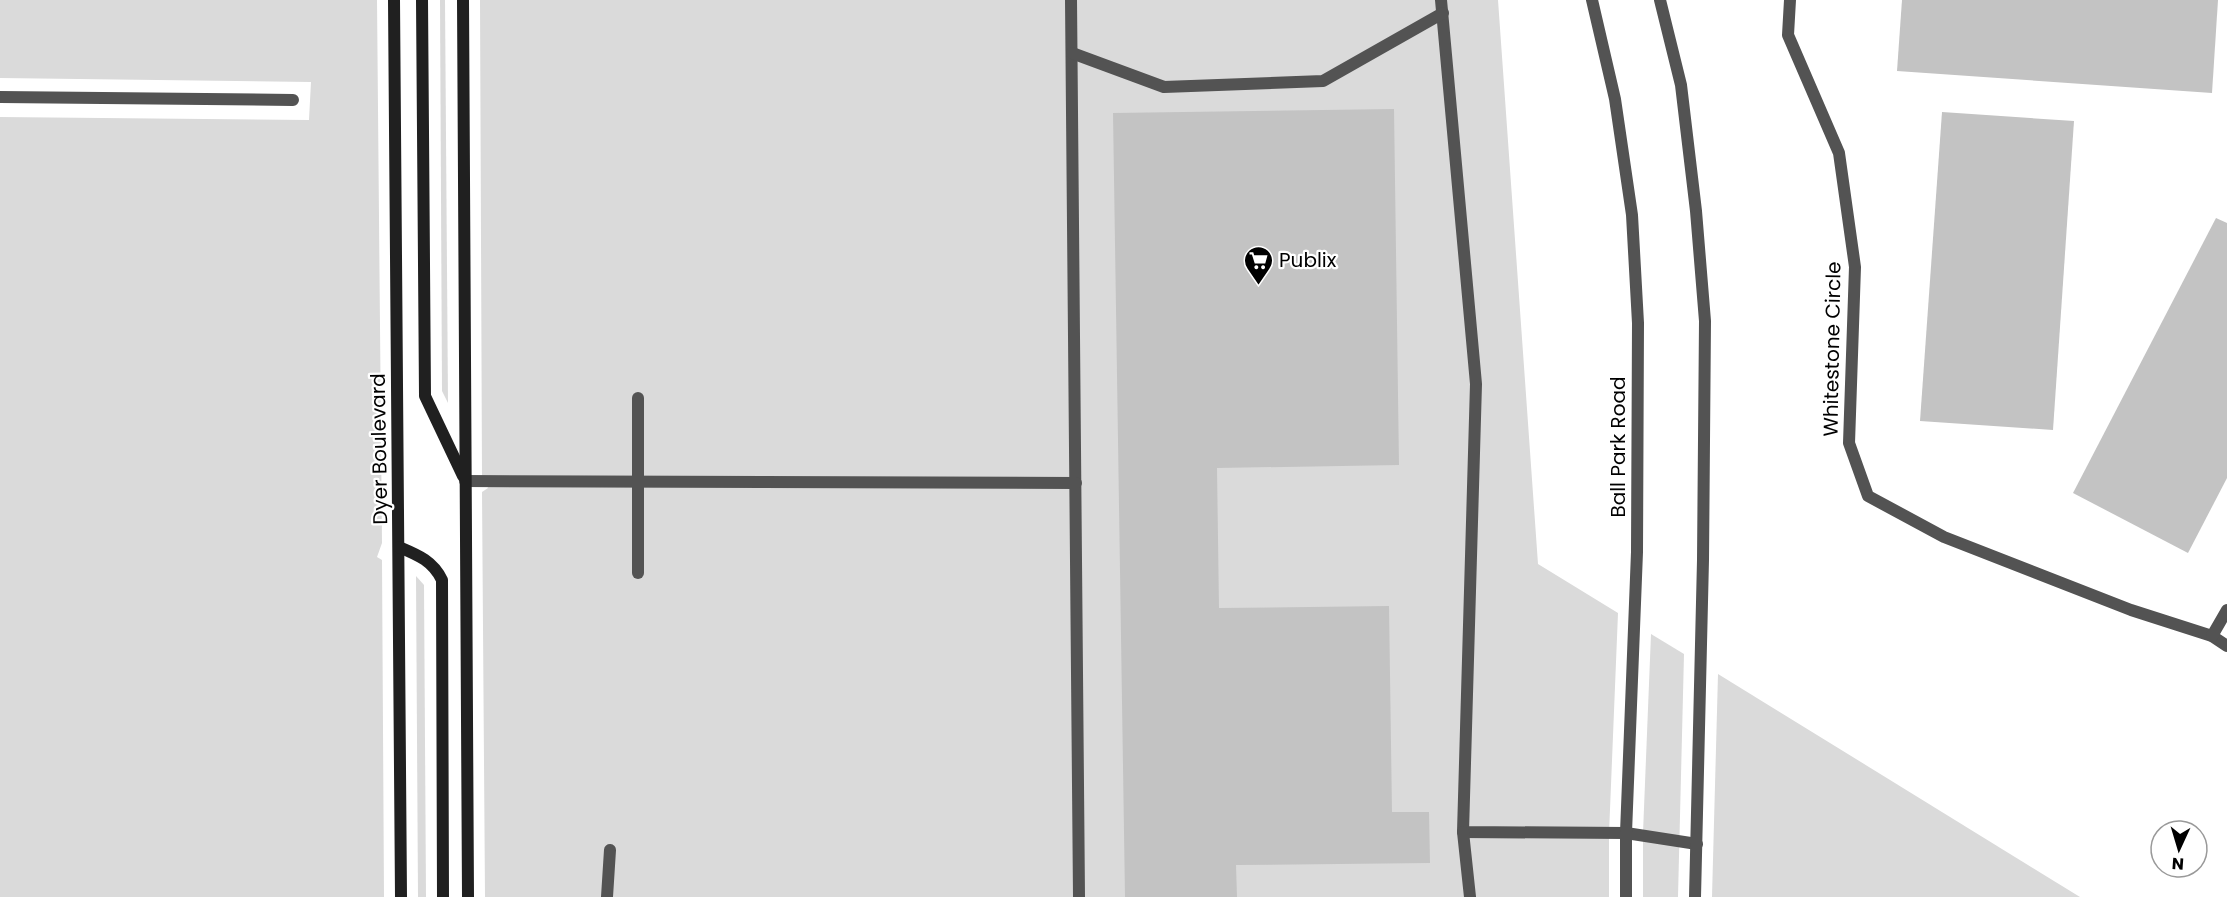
<svg xmlns="http://www.w3.org/2000/svg" width="2227" height="897" font-family="Poppins,sans-serif">
	<rect width="100%" height="100%" fill="#fff"/>
	<g fill="#dadada">
		<polygon points="0,0 377,0 382,543 377,557 382,560 384,897 0,897 0,117 309,120 311,82 0,78"/>
		<polygon points="440,0 445,0 448,403 442,391"/>
		<polygon points="480,0 1498,0 1538,564 1618,613 1609,834 1609,897 485,897 482,492 488,488 482,475"/>
		<polygon points="416,576 424,585 426,897 418,897"/>
		<polygon points="1651,634 1684,654 1678,897 1643,897 1643,833"/>
		<polygon points="1718,674 2080,897 1712,897"/>
	</g>
	<g fill="#c3c3c3">
		<polygon points="1902,0 2218,0 2212,93 1897,71"/>
		<polygon points="1394,109 1399,465 1217,468 1219,608 1389,606 1392,812 1429,812 1430,863 1236,865 1237,897 1125,897 1113,113"/>
		<polygon points="1942,112 2074,121 2053,430 1920,421"/>
		<polygon points="2216,218 2227,223 2227,478 2188,553 2073,493"/>
	</g>
	<g fill="none" stroke-linecap="round" stroke-linejoin="round">
		<g stroke="#535353" stroke-width="12">
			<polyline points="1071,0 1079,897"/>
			<polyline points="1441,0 1476,384 1463,832 1626,833 1697,844"/>
			<polyline points="1790,0 1788,35 1839,153 1855,267 1849,443 1868,496 1944,537 2131,610 2212,636 2227,646"/>
			<polyline points="1072,53 1164,87 1323,81 1443,13"/>
			<polyline points="465,481 1076,483"/>
			<polyline points="638,573 638,398"/>
			<polyline points="2212,636 2227,610"/>
			<polyline points="1463,832 1470,897"/>
			<polyline points="607,897 610,850"/>
		</g>
		<g stroke="#535353" stroke-width="12">
			<polyline points="1592,0 1615,99 1632,215 1638,323 1637,552 1626,833 1626,897"/>
			<polyline points="1660,0 1681,85 1696,211 1705,321 1703,560 1695,897"/>
			<polyline points="0,97 293,100"/>
		</g>
		<g stroke="#202020" stroke-width="12">
			<polyline points="394,0 401,897"/>
			<polyline points="422,0 425,396 463,476"/>
			<polyline points="463,0 468,897"/>
			<path d="M399,547C418,555 433,561 442,580L443,897"/>
		</g>
	</g>
	<defs>
		<symbol id="supermarket-pin" viewBox="-11 -11 22 30"><path d="M0 17L-7.5 6A9.5 9.5 0 1 1 7.5 6Z" fill="#000" stroke="#fff"/><path d="M-6-5.5h2.5l.6 2H6L4.5 2H-2.5L-4.4-4H-6ZM-1.5 3.2a1.3 1.3 0 1 0 .1 0ZM3 3.2a1.3 1.3 0 1 0 .1 0Z" fill="#fff"/></symbol>
	</defs>
	<g fill-rule="evenodd">
		<use href="#supermarket-pin" x="1242" y="244" width="33" height="45"/>
	</g>
	<g text-anchor="middle" stroke-width="4.5" stroke-linejoin="round" paint-order="stroke">
		<g font-size="20" fill="#000" stroke="#fff" text-anchor="start">
			<text x="1279" y="267">Publix</text>
		</g>
		<g font-size="20" fill="#000" stroke="#fff">
			<text transform="translate(1832 349) rotate(-89)" y="7">Whitestone Circle</text>
			<text transform="translate(1618 447) rotate(-90)" y="7">Ball Park Road</text>
			<text transform="translate(379 449) rotate(-91)" y="7">Dyer Boulevard</text>
		</g>
	</g>
	<g transform="translate(2179 849) rotate(184)"><circle r="28" fill="#ffffff" stroke="#999999" stroke-width="1.5"/>
	<path d="M0-4.5L10 22L0 15L-10 22Z" fill="#000000"/>
	<text y="-9" font-size="16" font-weight="bold" text-anchor="middle" fill="#000000">N</text>
	</g>
</svg>
